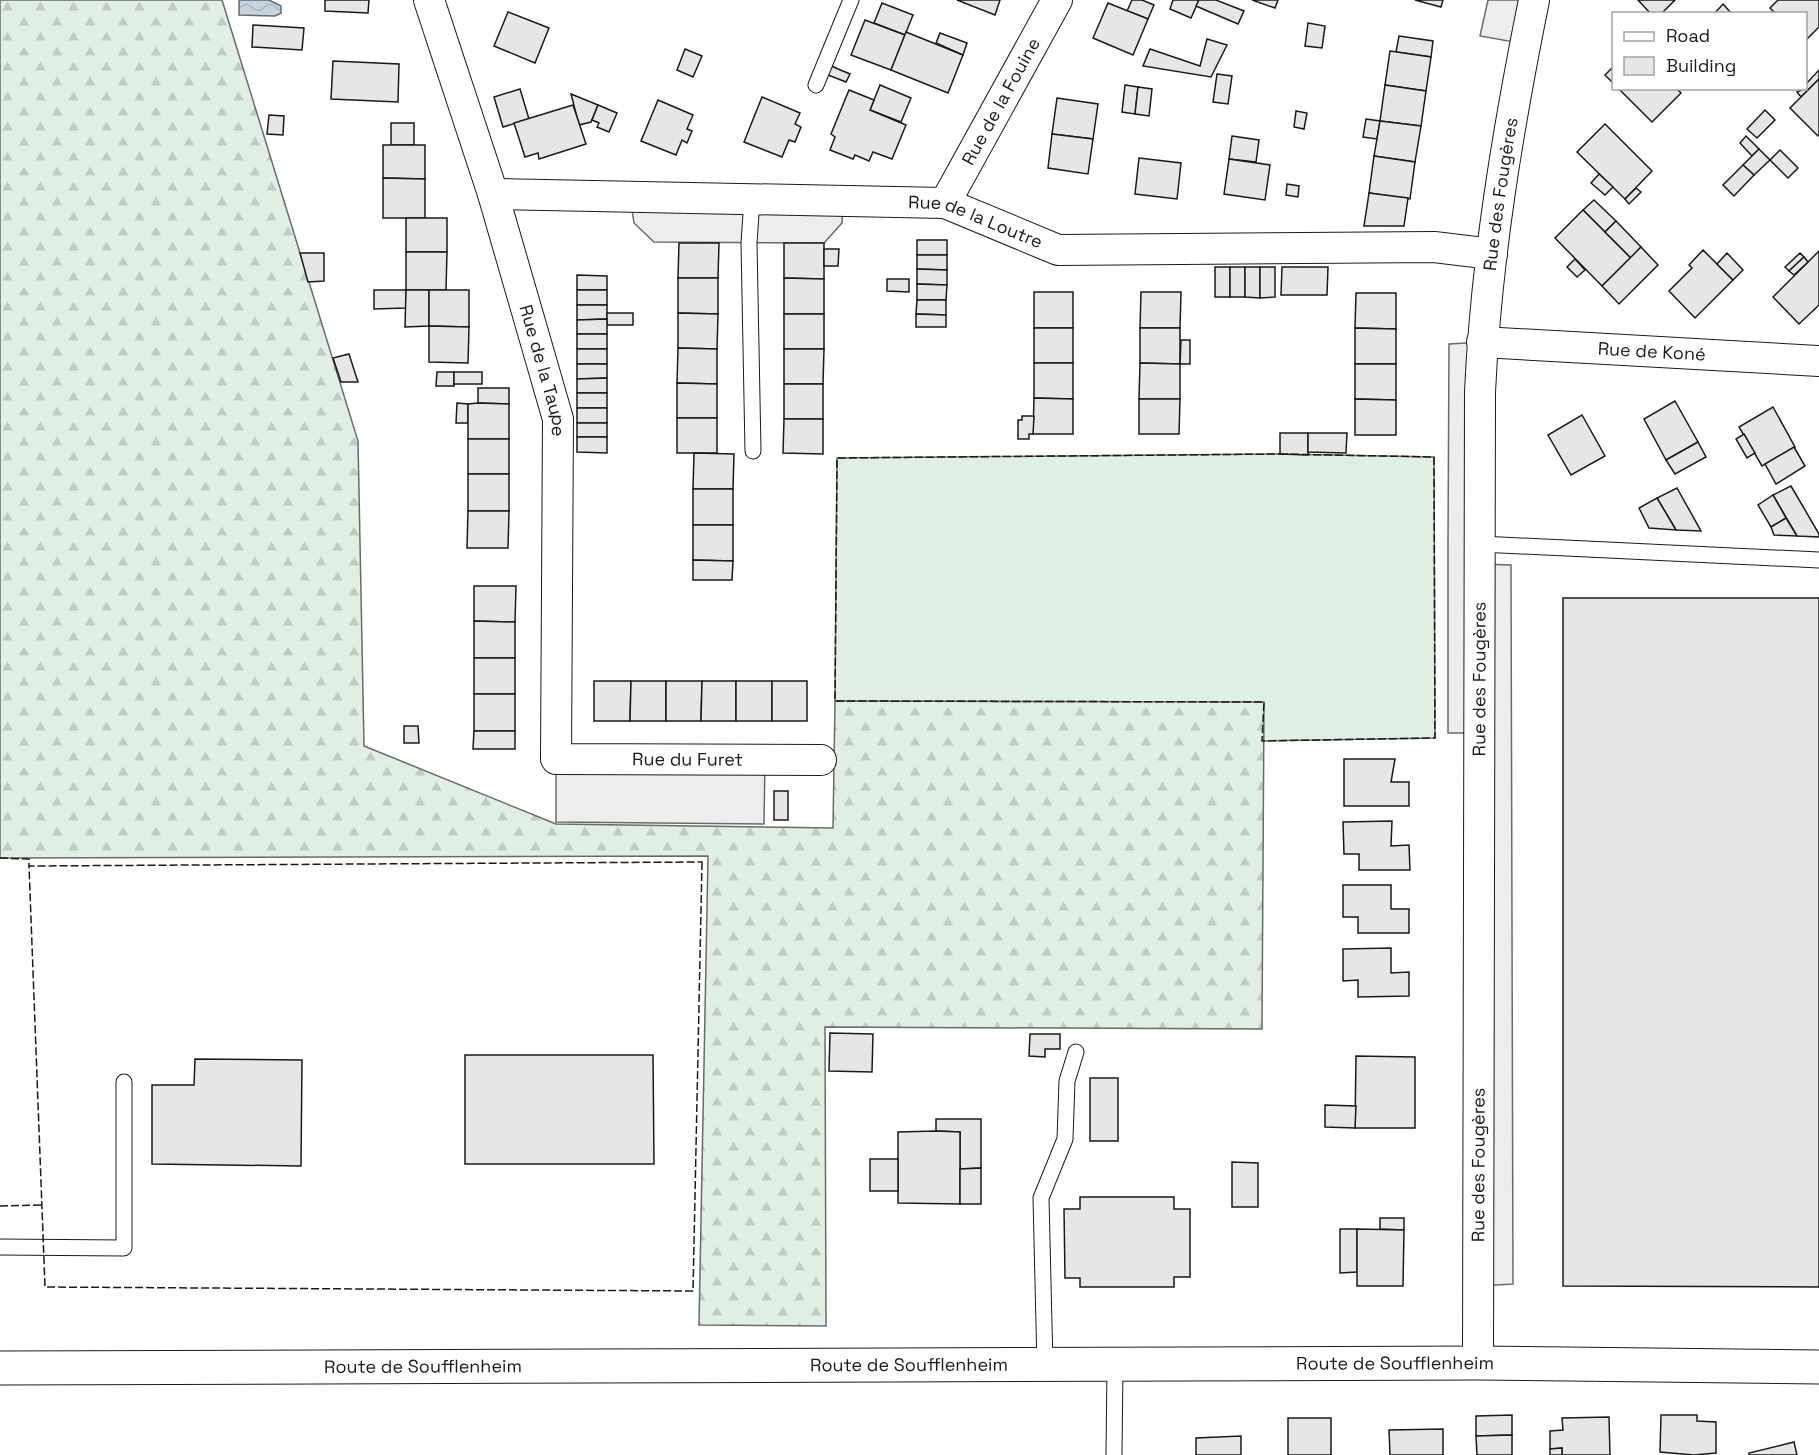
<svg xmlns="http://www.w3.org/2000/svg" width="1819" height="1455" font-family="'Space Grotesk',sans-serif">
	<defs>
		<pattern id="forest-firs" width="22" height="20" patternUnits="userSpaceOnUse" patternTransform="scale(1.5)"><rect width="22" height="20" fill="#e0efe3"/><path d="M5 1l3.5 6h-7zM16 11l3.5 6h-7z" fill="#c0ccc2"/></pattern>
		<pattern id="water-waves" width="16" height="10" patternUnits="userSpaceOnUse" patternTransform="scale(1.5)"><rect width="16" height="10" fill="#c6d2dc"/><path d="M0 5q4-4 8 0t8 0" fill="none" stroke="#aab4bc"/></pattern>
	</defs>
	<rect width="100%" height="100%" fill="#fff"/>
	<polygon fill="#e0efe3" stroke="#6a6a6a" stroke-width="1.5" points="1280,454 1434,457 1435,738 1262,741 1263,702 835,701 837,458"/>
	<polygon fill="url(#forest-firs)" stroke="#6a6a6a" stroke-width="1.5" points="0,0 222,0 358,441 364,746 556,824 833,828 835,701 1264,702 1262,1029 825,1027 826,1326 699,1325 708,856 0,858"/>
	<g fill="#ededed" stroke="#6a6a6a" stroke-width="1.5">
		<polygon points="1488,0 1534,0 1525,44 1480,36"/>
		<polygon points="630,197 843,201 842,223 824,243 654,242 634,223"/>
		<polygon points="1482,342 1480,564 1511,565 1513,1284 1479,1286 1479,733 1448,733 1448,543 1449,344"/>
		<polygon points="556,759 765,760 764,824 556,822"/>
	</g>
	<polygon fill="url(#water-waves)" stroke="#6a6a6a" stroke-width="1.5" points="239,0 269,0 281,6 281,13 275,16 239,15"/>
	<g fill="#e6e6e6" stroke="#1a1a1a" stroke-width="1.5">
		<polygon points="325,0 369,0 368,13 325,11"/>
		<polygon points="957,0 1000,0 995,15"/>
		<polygon points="1132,0 1142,0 1154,5 1148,19 1127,11"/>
		<polygon points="1173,0 1199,0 1191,18 1170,9"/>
		<polygon points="1199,0 1216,0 1244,11 1238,24 1196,6"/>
		<polygon points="1252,0 1278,0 1275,8"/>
		<polygon points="1415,0 1443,0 1441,7"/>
		<polygon points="1638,0 1675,0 1661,14 1651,14"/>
		<polygon points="1778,0 1819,0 1819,27 1806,40 1806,14 1776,14 1770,8"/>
		<polygon points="882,3 913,15 905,35 874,23"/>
		<polygon points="1108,3 1148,19 1133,55 1093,38"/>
		<polygon points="1723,4 1732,14 1714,14"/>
		<polygon points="508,12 549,28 535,63 494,46"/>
		<polygon points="865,20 905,35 891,70 851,55"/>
		<polygon points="1308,23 1325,26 1322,48 1305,46"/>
		<polygon points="253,25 304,28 302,50 252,47"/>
		<polygon points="906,32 963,55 948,93 891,70"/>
		<polygon points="940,33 967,43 963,55 936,43"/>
		<polygon points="1399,36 1433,41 1431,57 1396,52"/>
		<polygon points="1207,39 1227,45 1211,77 1143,66 1150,49 1200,66"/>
		<polygon points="685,49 702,56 693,77 677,70"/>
		<polygon points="1390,51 1431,57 1426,91 1385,85"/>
		<polygon points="333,61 399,64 398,102 331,99"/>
		<polygon points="831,66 850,74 846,82 828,75"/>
		<polygon points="1614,66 1614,84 1605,75"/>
		<polygon points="1819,70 1819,79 1801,97 1797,92 1806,88 1806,84"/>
		<polygon points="1217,74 1232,76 1228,104 1213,102"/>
		<polygon points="1819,79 1819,135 1818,136 1790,108"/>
		<polygon points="880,85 911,98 901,122 870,110"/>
		<polygon points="1125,85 1138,87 1135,114 1122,112"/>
		<polygon points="1385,85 1426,91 1421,126 1380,121"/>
		<polygon points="1138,87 1152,89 1149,116 1135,114"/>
		<polygon points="1618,88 1676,88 1681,93 1652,122"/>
		<polygon points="520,89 529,119 503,127 494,97"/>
		<polygon points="849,90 874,100 870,110 906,125 892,159 873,152 869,161 855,155 853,159 830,150 835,137 831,134"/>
		<polygon points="571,94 598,105 591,122 579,125"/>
		<polygon points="762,97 800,113 795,124 801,127 795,142 789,140 782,157 744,142"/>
		<polygon points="1057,98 1098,104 1093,139 1052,134"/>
		<polygon points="658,100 693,115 687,129 692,131 687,143 682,140 676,155 641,141"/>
		<polygon points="573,105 586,144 539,159 538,153 525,157 514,123"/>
		<polygon points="598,105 617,113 609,132 597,127 599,123 592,120"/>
		<polygon points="1765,110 1775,120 1757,138 1747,129"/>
		<polygon points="1296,111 1307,113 1304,129 1294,127"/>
		<polygon points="269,115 284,116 283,135 267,134"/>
		<polygon points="1366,119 1380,121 1377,139 1363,137"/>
		<polygon points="1380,121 1421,126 1415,162 1374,156"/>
		<rect x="391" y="123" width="23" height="22"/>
		<polygon points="1605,124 1652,171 1625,199 1577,152"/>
		<polygon points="1052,134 1093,139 1088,174 1048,168"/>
		<polygon points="1232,136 1259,140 1256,162 1229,159"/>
		<polygon points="1746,136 1759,149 1752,156 1740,143"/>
		<polygon points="383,145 425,145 425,179 383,178"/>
		<polygon points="1759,149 1770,160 1754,175 1743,165"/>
		<polygon points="1780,150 1798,168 1788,178 1770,160"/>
		<polygon points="1374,156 1415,162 1410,199 1369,193"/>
		<polygon points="1139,158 1181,163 1177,199 1135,194"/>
		<polygon points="1229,159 1270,165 1265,200 1224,194"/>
		<polygon points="1743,165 1754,175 1734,196 1723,185"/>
		<polygon points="1599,174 1613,187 1605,195 1591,183"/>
		<polygon points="383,178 425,179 425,218 383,218"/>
		<polygon points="1287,184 1299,186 1298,197 1286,195"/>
		<polygon points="1636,188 1641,192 1629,204 1625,199"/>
		<polygon points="1369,193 1408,198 1404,226 1364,226"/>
		<polygon points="1594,200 1616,221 1605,232 1583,210"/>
		<polygon points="1583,210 1631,258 1602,286 1555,238"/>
		<rect x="406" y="218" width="41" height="34"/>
		<polygon points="1616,221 1641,247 1631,258 1605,232"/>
		<rect x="917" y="240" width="30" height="15"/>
		<polygon points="679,243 719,243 718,278 678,278"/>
		<polygon points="784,243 824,243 824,279 784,278"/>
		<polygon points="1641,247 1658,265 1619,304 1602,286"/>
		<polygon points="824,249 839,249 838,266 824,266"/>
		<polygon points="1703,250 1733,280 1695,318 1669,291 1692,268 1689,265"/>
		<polygon points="1819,251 1819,305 1799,324 1773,297"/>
		<polygon points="406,252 447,252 446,290 406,290"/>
		<polygon points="300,253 324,253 324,281 308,282"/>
		<polygon points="1727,253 1743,270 1733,280 1717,264"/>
		<polygon points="1800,253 1804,257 1789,271 1785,267"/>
		<polygon points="917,255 947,255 947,270 917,269"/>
		<polygon points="1804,257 1808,262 1794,275 1789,271"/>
		<polygon points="1575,259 1585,270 1577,277 1567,267"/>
		<rect x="1215" y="267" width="15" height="30"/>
		<rect x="1230" y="267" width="15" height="30"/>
		<polygon points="1245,267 1260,267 1260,298 1245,297"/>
		<polygon points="1260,267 1275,267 1275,297 1260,298"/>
		<polygon points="1282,267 1328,267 1327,295 1281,295"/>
		<polygon points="917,269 947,270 947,285 917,284"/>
		<polygon points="577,275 607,276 607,290 577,290"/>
		<polygon points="678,278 718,278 718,314 678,313"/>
		<polygon points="784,278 824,279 824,314 784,314"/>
		<polygon points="887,279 909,279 909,292 887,291"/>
		<polygon points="917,284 947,285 946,300 917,300"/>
		<polygon points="374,290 406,290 406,308 374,309"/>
		<polygon points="406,290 429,290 429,326 405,327"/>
		<polygon points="429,290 469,290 469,327 429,326"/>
		<rect x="577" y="290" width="30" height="15"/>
		<rect x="1034" y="292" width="39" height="36"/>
		<polygon points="1141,292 1181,292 1180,328 1140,328"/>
		<polygon points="1356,293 1396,293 1396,329 1355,328"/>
		<polygon points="917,300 946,300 946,315 916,314"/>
		<polygon points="577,305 607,305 607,319 577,320"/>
		<rect x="607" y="313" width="26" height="12"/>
		<polygon points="678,313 718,314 717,349 678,348"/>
		<rect x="784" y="314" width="40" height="35"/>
		<polygon points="916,314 946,315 946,327 916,327"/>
		<polygon points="607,319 607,334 577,334 577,320"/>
		<polygon points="429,326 469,327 468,363 429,362"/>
		<rect x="1034" y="328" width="39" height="35"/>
		<polygon points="1140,328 1180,328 1180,364 1140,363"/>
		<polygon points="1355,328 1396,329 1396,364 1355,364"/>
		<rect x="577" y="334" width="30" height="15"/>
		<polygon points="1181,340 1190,340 1190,364 1180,364"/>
		<polygon points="678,348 717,349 717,384 677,383"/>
		<rect x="577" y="349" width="30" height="15"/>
		<polygon points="784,349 824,349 823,384 784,384"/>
		<polygon points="349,354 358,382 341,382 333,358"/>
		<polygon points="1034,363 1073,363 1073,399 1034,398"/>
		<polygon points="1140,363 1180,364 1180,399 1139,399"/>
		<polygon points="577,364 607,364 607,378 577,379"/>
		<polygon points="1355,364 1396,364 1396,400 1355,399"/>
		<polygon points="437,372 454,372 454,386 436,386"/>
		<rect x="454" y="372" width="28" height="12"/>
		<polygon points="607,378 607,393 577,393 577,379"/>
		<polygon points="677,383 717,384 717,418 677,418"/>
		<rect x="784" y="384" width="39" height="35"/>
		<polygon points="478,388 509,388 509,404 478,403"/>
		<rect x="577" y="393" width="30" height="15"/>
		<polygon points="1034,398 1073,399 1073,434 1033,434"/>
		<polygon points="1139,399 1180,399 1179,434 1139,434"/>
		<polygon points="1355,399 1396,400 1396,435 1355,435"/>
		<polygon points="1675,401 1698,442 1666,460 1644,419"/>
		<polygon points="457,403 468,404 468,423 456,423"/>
		<polygon points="478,403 509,404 509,439 468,439 468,404"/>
		<polygon points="1773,407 1795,447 1762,466 1739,427"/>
		<rect x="577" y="408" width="30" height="15"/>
		<polygon points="1582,415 1605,456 1571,475 1548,435"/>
		<polygon points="1022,416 1034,416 1033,434 1029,434 1029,439 1018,439 1018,420 1022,420"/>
		<rect x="677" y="418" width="40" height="35"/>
		<polygon points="784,419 823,419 823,454 783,453"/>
		<rect x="577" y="423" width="30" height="14"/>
		<polygon points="1280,433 1308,433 1308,455 1280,454"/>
		<polygon points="1308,433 1347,433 1346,453 1308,452"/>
		<polygon points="1744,434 1755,453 1747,458 1736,439"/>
		<polygon points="577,437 607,437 607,453 577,452"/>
		<rect x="468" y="439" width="41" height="35"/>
		<polygon points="1698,442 1706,457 1675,474 1666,460"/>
		<polygon points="1794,447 1805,466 1776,484 1765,464"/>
		<polygon points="694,453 734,454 733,489 693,489"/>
		<rect x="468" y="474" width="41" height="37"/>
		<polygon points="1791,486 1819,534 1819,537 1797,536 1773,495"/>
		<polygon points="1677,488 1701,531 1676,530 1657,498"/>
		<rect x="693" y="489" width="40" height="36"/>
		<polygon points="1773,495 1786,518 1771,527 1758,505"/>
		<polygon points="1657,498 1676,530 1649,528 1639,508"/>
		<polygon points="468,511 509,511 508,548 467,548"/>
		<polygon points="1786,518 1797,536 1774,535 1771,527"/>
		<polygon points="693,525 733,525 733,561 693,560"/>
		<polygon points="693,560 733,561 732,580 693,580"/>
		<polygon points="474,586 516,586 515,622 474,621"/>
		<polygon points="1563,598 1819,598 1819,1287 1563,1286"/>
		<polygon points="474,621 515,622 515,658 474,658"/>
		<rect x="474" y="658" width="41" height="36"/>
		<polygon points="594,681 631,681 630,721 594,721"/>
		<polygon points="631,681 666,681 666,721 630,721"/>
		<polygon points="666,681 702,681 701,721 666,721"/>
		<polygon points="702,681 736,681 736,721 701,721"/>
		<rect x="736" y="681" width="36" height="40"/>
		<rect x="772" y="681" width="35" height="40"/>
		<rect x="474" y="694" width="41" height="37"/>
		<polygon points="404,726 418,726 419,743 404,743"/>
		<polygon points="474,731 515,731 515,749 473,749"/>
		<polygon points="1344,759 1395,759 1391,782 1409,782 1409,806 1344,806"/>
		<rect x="774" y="791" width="14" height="29"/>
		<polygon points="1392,821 1391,846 1409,845 1410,870 1359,870 1359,854 1344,854 1343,822"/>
		<polygon points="1343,885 1391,885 1391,909 1409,909 1409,933 1358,933 1358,917 1343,917"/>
		<polygon points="1391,948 1391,973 1409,972 1409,996 1358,997 1358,980 1343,981 1343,949"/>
		<polygon points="830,1033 873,1034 872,1072 829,1071"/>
		<polygon points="1030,1034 1060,1034 1060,1049 1045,1049 1045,1057 1029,1056"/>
		<polygon points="465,1055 653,1055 654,1164 465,1164"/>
		<polygon points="1356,1056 1415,1057 1415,1128 1355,1128"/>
		<polygon points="195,1059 302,1060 301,1166 152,1164 152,1085 194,1085"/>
		<rect x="1090" y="1078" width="28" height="63"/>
		<polygon points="1325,1105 1356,1106 1355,1128 1325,1127"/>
		<polygon points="936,1119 981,1119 981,1168 960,1169 960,1132 936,1131"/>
		<polygon points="936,1131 960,1132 960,1204 898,1203 898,1132"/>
		<rect x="870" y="1159" width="28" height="32"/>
		<polygon points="1232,1162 1258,1163 1258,1207 1232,1207"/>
		<polygon points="981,1168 981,1204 960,1204 960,1169"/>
		<polygon points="1080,1197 1174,1197 1174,1209 1190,1209 1190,1277 1174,1277 1174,1287 1080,1287 1080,1278 1065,1278 1064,1209 1080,1209"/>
		<polygon points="1380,1218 1404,1218 1404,1230 1380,1229"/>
		<polygon points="1340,1229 1357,1229 1357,1272 1340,1273"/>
		<polygon points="1357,1229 1404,1230 1403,1286 1357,1286"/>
		<polygon points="1512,1415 1512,1435 1476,1436 1476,1416"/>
		<polygon points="1661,1415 1697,1415 1697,1421 1716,1422 1716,1453 1694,1455 1660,1452"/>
		<polygon points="1609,1417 1610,1455 1562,1455 1562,1448 1550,1449 1550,1431 1563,1430 1562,1418"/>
		<rect x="1288" y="1418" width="43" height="37"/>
		<polygon points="1443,1429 1443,1455 1390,1455 1389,1430"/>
		<polygon points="1512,1435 1512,1455 1477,1455 1476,1436"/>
		<polygon points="1241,1436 1241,1455 1196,1455 1196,1438"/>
		<polygon points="1794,1442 1797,1455 1749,1455 1749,1453"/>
		<polygon points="1562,1448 1562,1455 1550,1455 1550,1449"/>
	</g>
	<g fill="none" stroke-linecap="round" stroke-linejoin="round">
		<defs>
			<g id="service">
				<polyline points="816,85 851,0"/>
				<polyline points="752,199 749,243 753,451"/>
				<polyline points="1480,544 1819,560"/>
				<polyline points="0,1247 124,1248 124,1082"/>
				<polyline points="1045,1366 1041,1198 1065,1139 1067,1081 1076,1052"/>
				<polyline points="1114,1455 1115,1365"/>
			</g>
			<g id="minor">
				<path id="s1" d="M429,0L493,194L558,419L556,759L821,760"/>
				<path id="s2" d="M493,194L945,203L1058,250L1434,247L1492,254"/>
				<path id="s3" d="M945,203L1057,0"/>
				<path id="s4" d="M1482,342L1819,361"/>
				<path id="s5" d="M1478,1363L1480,392C1486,260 1508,129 1534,0"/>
			</g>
			<g id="secondary">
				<path id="s6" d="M0,1368L1478,1363L1819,1367"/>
			</g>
		</defs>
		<use href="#service" stroke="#1a1a1a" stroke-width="17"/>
		<use href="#minor" stroke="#1a1a1a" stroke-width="32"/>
		<use href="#secondary" stroke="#1a1a1a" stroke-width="35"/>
		<use href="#service" stroke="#fff" stroke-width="15"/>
		<use href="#minor" stroke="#fff" stroke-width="30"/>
		<use href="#secondary" stroke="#fff" stroke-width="33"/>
		<g stroke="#1a1a1a" stroke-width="1.5" stroke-dasharray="8 3" stroke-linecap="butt">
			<polygon points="1280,454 1434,457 1435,738 1262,741 1264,702 835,701 837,458"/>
			<polyline points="0,858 29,859 29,866"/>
			<polygon points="702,862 693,1291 45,1287 29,866"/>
			<polyline points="0,1206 43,1205"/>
		</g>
	</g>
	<g text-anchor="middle" stroke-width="4.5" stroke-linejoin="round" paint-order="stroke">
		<g font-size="18" fill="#1a1a1a" stroke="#fff">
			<text dy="6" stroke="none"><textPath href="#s3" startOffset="116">Rue de la Fouine</textPath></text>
			<text dy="6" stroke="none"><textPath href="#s5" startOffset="1170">Rue des Fougères</textPath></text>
			<text dy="6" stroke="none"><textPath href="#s2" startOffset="486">Rue de la Loutre</textPath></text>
			<text dy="6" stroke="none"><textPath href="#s4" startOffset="170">Rue de Koné</textPath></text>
			<text dy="6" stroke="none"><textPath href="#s1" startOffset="388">Rue de la Taupe</textPath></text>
			<text dy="6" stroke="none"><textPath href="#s5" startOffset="684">Rue des Fougères</textPath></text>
			<text dy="6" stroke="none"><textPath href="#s1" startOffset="910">Rue du Furet</textPath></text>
			<text dy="6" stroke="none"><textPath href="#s5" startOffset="198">Rue des Fougères</textPath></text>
			<text dy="6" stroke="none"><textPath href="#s6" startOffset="1395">Route de Soufflenheim</textPath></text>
			<text dy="6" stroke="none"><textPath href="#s6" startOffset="909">Route de Soufflenheim</textPath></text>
			<text dy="6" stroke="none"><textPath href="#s6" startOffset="423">Route de Soufflenheim</textPath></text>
		</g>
	</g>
	<rect x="1612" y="12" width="195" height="78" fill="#ffffff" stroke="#a3a3a3" stroke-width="1.5"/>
	<rect x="1624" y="32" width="30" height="9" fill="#ffffff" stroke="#a3a3a3" stroke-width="1.5"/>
	<text x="1666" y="42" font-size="18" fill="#1a1a1a">Road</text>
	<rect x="1624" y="57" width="30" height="18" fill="#e6e6e6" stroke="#a3a3a3" stroke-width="1.5"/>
	<text x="1666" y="72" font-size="18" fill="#1a1a1a">Building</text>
</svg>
